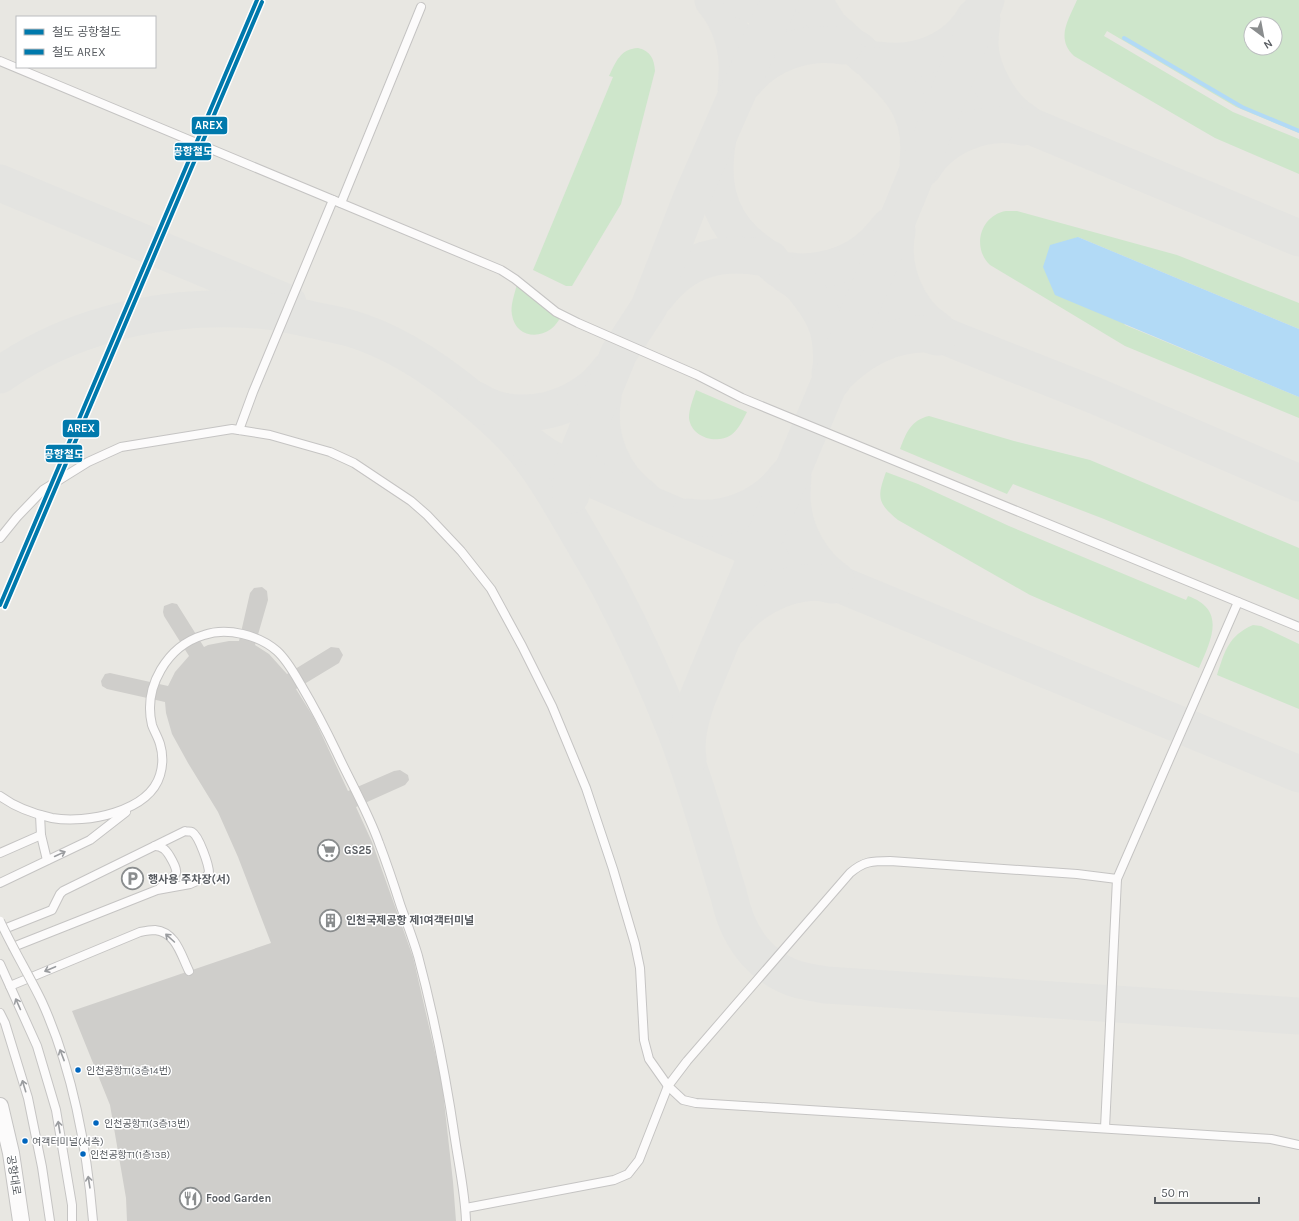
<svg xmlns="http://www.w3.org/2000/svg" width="1299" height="1221" font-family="Karla,'Noto Sans KR',sans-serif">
	<rect width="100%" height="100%" fill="#e8e7e2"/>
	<g fill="#cee6cb" fill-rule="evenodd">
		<path d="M1077,0H1299V133L1236,107L1107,31L1104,36L1233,112L1299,139V174L1215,138L1074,56C1055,38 1069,19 1077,0ZM1251,24H1275V48H1251Z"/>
		<path d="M638,48C651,51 654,59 655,71L621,204L572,286H566L533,270L613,77L609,76C616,62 620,49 638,48Z"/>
		<path d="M1006,211H1017L1177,255L1299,303V329L1078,237L1125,325L1299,397V418L1125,346L990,265C971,247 981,215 1006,211Z"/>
		<path d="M517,284L561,317C558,321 555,326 551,329C536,340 515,335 512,315C510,305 515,293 517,284Z"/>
		<path d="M696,390L747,412C743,420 738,430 731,435C716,445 691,437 689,418C689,409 693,399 696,390Z"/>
		<path d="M929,416L1014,441L1090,460L1299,548V600L1104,519L1013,484L1007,494L900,449C906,433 911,420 929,416Z"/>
		<path d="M886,472L918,484L1009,526L1186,600L1188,596C1227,610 1211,640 1199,668L1030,595L898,520C877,503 877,497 886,472Z"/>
		<path d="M1253,625L1261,626L1299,644V709L1217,675C1225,651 1228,636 1253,625Z"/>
	</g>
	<polygon fill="#b2daf6" points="1078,237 1299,329 1299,397 1055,295 1043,267 1050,245"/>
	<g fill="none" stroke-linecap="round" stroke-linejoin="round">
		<polyline stroke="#b2daf6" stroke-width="4" points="1124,38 1242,107 1299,131"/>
		<g stroke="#e4e4e1" stroke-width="37">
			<path d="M713,0C734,25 740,57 736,89"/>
			<polyline points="742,0 857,49 867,58 1299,238"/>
			<polyline points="813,0 829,26 847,42"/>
			<path d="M982,20C981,28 980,36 980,45C981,71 1001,108 1024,121"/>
			<path d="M878,60C915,66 956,51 975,17"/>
			<path d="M876,66C907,94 923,119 918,163"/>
			<path d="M745,82C768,53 807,40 843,46"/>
			<path d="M718,138C711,177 715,213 745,241C756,251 768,258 779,269L959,342L1096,396L1299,483"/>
			<path d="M923,168C942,136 986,118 1023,127"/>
			<polyline points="0,183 288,303"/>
			<path d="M897,231C890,267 905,309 937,330"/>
			<path d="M791,271C801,273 812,272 822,270C852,264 871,251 889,227"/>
			<path d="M787,275C792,278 798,282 802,286C812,298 824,315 828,329C831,340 833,362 830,373"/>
			<path d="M656,297C685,257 724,249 770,259"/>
			<path d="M0,375C68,327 153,307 235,309C262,309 283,313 309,319C322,322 334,324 346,327C393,340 435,368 472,399C490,414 508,430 523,448C547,477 565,511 584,543C593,559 603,574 611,590C635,636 657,684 676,732C697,786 712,842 729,896C737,934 758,966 796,979C806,982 816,983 826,985L1299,1016"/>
			<path d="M833,380C836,374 842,370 846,366C866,348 895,334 923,334C928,334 933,336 938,337"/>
			<path d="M603,398C596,436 612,476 643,498"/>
			<path d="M476,400C518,427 581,410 609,370"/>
			<polyline points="526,442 544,455 572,470 656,507 759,551 1299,774"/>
			<path d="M793,477C792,487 791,497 793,508C796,535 813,565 836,580"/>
			<polyline points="571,495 572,470 575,460 619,353 649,307 691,199 733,103 780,0"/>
			<path d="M688,517C725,523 765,507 787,476"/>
			<path d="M730,628C749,601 781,584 814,582C820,582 827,584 832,585"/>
			<path d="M688,759C685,739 690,721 696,702C792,468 894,236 986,0"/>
		</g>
	</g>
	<polygon fill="#cfcecb" points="262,587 267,591 268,600 255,645 269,654 287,674 331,647 339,648 343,655 339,663 296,689 314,718 348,791 394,771 400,770 408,775 409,780 405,785 356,807 372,842 413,957 442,1083 453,1182 456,1221 127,1221 126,1198 110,1105 72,1011 271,943 238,857 218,812 188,763 172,734 166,713 165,702 107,689 102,686 101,681 105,674 110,673 168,686 175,672 189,656 164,616 163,612 164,606 172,603 177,604 204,647 208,645 229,641 239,641 250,593 254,588"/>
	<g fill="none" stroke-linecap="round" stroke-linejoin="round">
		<defs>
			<g id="service">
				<polyline points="0,61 501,270 515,279 556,312 578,323 697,375 742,398 1299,627"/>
				<polyline points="341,203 421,7"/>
				<polyline points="239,430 253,392 333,200"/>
				<polyline points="0,538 17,517 43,490 88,462 121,447 232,429 270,435 330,452 354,463 411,501 427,515 461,551 491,589 522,646 552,706 586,788 613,869 635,944 640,968 644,1040 649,1059 668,1086 683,1100 696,1103 1271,1139 1299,1145"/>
				<path d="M0,796C15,807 34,814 52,818C86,824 149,812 160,775C163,765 163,754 160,744C158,737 154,731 152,725C143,687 167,646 204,635C227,627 259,635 277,651C287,660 294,673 301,685C314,707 326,730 337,753C351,783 368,812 379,843C387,864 394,885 401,907C407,923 413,939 418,956C434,1016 446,1077 455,1139C459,1166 465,1193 466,1221"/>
				<polyline points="40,815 41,835 47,860"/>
				<path d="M155,846C158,846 161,847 164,849C168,852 178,869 176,873C173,879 164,884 160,888"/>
				<polyline points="0,853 41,835"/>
				<polyline points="0,883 90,840 126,812"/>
				<path d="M4,929L52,910L60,894L63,891L185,831C187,832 190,831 192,832C199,836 209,865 209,873L206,877L190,884L157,890L13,947"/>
				<polyline points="0,964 37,1046 56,1110 72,1205 72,1221"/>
				<path d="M10,986L140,932C145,931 150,930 155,930C176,932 181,955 189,971"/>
				<polyline points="0,1013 5,1023 28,1098 42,1167 50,1221"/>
				<polyline points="1105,1128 1117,879 1238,602"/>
				<path d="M466,1208L614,1180L628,1174L639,1160L668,1086L687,1061L850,873C864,861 872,861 890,861L1077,874L1117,879"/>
			</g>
			<polyline id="minor" points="0,1106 11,1153 21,1221"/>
		</defs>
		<use href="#service" stroke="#c5c4c3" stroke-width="10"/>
		<use href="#minor" stroke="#c5c4c3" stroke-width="18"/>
		<use href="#service" stroke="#fcfbfb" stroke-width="8"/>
		<use href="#minor" stroke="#fcfbfb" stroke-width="16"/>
		<defs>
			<path id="service-bridge" d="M0,921C13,949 29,975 42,1002C72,1068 87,1149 93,1221"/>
		</defs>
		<use href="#service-bridge" stroke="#c5c4c3" stroke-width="10" stroke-linecap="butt"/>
		<use href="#service-bridge" stroke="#fcfbfb" stroke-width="8"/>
		<defs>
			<polyline id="rail-1" points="0,605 257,0"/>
			<polyline id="rail-2" points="5,607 262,2"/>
		</defs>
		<use href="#rail-1" stroke="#fff" stroke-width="7"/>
		<use href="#rail-2" stroke="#fff" stroke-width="7"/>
		<use href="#rail-1" stroke="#0079ac" stroke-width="4"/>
		<use href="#rail-2" stroke="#0079ac" stroke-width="4"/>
	</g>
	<defs><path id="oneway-shaft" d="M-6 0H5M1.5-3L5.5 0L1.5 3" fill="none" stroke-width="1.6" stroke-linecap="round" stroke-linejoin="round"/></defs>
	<g stroke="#9a9c9f">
		<use href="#oneway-shaft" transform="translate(60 854) rotate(-25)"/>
		<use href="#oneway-shaft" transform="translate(170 938) rotate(-138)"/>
		<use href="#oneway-shaft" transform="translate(50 969) rotate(157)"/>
		<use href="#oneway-shaft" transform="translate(18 1004) rotate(-114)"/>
		<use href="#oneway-shaft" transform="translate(62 1055) rotate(-111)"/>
		<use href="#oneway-shaft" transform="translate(24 1086) rotate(-107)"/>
		<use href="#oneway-shaft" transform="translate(59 1127) rotate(-99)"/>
		<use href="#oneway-shaft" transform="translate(89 1182) rotate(-99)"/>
	</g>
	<defs>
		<symbol id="supermarket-ring" viewBox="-11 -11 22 22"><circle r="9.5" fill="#fff" stroke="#8a8d8e" stroke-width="1.5"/><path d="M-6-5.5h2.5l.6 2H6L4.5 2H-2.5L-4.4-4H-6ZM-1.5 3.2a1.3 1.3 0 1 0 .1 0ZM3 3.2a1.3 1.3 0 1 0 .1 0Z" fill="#8a8d8e"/></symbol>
		<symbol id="parking-ring" viewBox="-11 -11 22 22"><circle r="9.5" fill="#fff" stroke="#8a8d8e" stroke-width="1.5"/><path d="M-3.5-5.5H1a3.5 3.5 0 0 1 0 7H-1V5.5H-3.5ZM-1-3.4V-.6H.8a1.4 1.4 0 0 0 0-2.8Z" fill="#8a8d8e"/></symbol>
		<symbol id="building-ring" viewBox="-11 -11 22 22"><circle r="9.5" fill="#fff" stroke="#8a8d8e" stroke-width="1.5"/><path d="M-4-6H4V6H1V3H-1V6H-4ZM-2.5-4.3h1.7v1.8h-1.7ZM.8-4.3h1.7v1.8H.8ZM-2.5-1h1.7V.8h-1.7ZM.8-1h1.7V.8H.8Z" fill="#8a8d8e"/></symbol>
		<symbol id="restaurant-ring" viewBox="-11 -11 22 22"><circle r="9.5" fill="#fff" stroke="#8a8d8e" stroke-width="1.5"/><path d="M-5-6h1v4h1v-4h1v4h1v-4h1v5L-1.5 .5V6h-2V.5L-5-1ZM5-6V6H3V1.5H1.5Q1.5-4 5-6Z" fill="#8a8d8e"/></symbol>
	</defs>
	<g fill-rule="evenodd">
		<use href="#supermarket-ring" x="316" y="838" width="25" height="25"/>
		<use href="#parking-ring" x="120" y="866" width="25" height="25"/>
		<use href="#building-ring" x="318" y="908" width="25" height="25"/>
		<use href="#restaurant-ring" x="178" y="1186" width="25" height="25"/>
	</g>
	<g fill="#0065bd" stroke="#fff" stroke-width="1.5">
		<circle cx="78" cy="1070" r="3.5"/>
		<circle cx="96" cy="1123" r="3.5"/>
		<circle cx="25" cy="1141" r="3.5"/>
		<circle cx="83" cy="1154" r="3.5"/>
	</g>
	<g text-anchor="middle" stroke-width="3" stroke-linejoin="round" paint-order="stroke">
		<g font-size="10" fill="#585c61" stroke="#fff" text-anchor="start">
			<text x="86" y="1074">인천공항T1(3층14번)</text>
			<text x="104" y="1127">인천공항T1(3층13번)</text>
			<text x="32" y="1145">여객터미널(서측)</text>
			<text x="90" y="1158">인천공항T1(1층13B)</text>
		</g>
		<g font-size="11" font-weight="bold" fill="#585c61" stroke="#fff" text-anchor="start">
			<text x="344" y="854">GS25</text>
			<text x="148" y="883">행사용 주차장(서)</text>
			<text x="346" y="924">인천국제공항 제1여객터미널</text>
			<text x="206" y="1202">Food Garden</text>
		</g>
		<g font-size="11" fill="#585c61" stroke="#fff">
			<text transform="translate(14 1175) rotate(81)" y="4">공항대로</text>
		</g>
	</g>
	<g stroke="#fff" stroke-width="1.5">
		<rect x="191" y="116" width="37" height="19" rx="4" fill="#0079ac"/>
		<rect x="174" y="142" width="38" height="19" rx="4" fill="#0079ac"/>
		<rect x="62" y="419" width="38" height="19" rx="4" fill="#0079ac"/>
		<rect x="45" y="444" width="38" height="19" rx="4" fill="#0079ac"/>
	</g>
	<g font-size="11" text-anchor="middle" font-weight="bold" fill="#fff">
		<text x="209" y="129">AREX</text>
		<text x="193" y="155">공항철도</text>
		<text x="81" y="432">AREX</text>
		<text x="64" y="458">공항철도</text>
	</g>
	<rect x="16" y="16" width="140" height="52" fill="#ffffff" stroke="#bcbec0"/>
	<rect x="24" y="29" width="20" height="6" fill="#0079ac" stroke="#bcbec0"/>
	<text x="52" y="36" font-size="12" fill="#585c61">철도 공항철도</text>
	<rect x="24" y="49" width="20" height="6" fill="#0079ac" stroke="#bcbec0"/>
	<text x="52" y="56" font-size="12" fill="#585c61">철도 AREX</text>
	<g transform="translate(1263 36) rotate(148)"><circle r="19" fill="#ffffff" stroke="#bcbec0"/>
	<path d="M0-3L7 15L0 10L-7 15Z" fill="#8a8d8e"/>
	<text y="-6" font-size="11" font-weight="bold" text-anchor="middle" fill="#585c61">N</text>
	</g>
	<path d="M1155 1197v6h104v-6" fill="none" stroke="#585c61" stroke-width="2"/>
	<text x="1161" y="1197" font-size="12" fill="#585c61" stroke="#ffffff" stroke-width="3" paint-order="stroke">50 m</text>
</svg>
